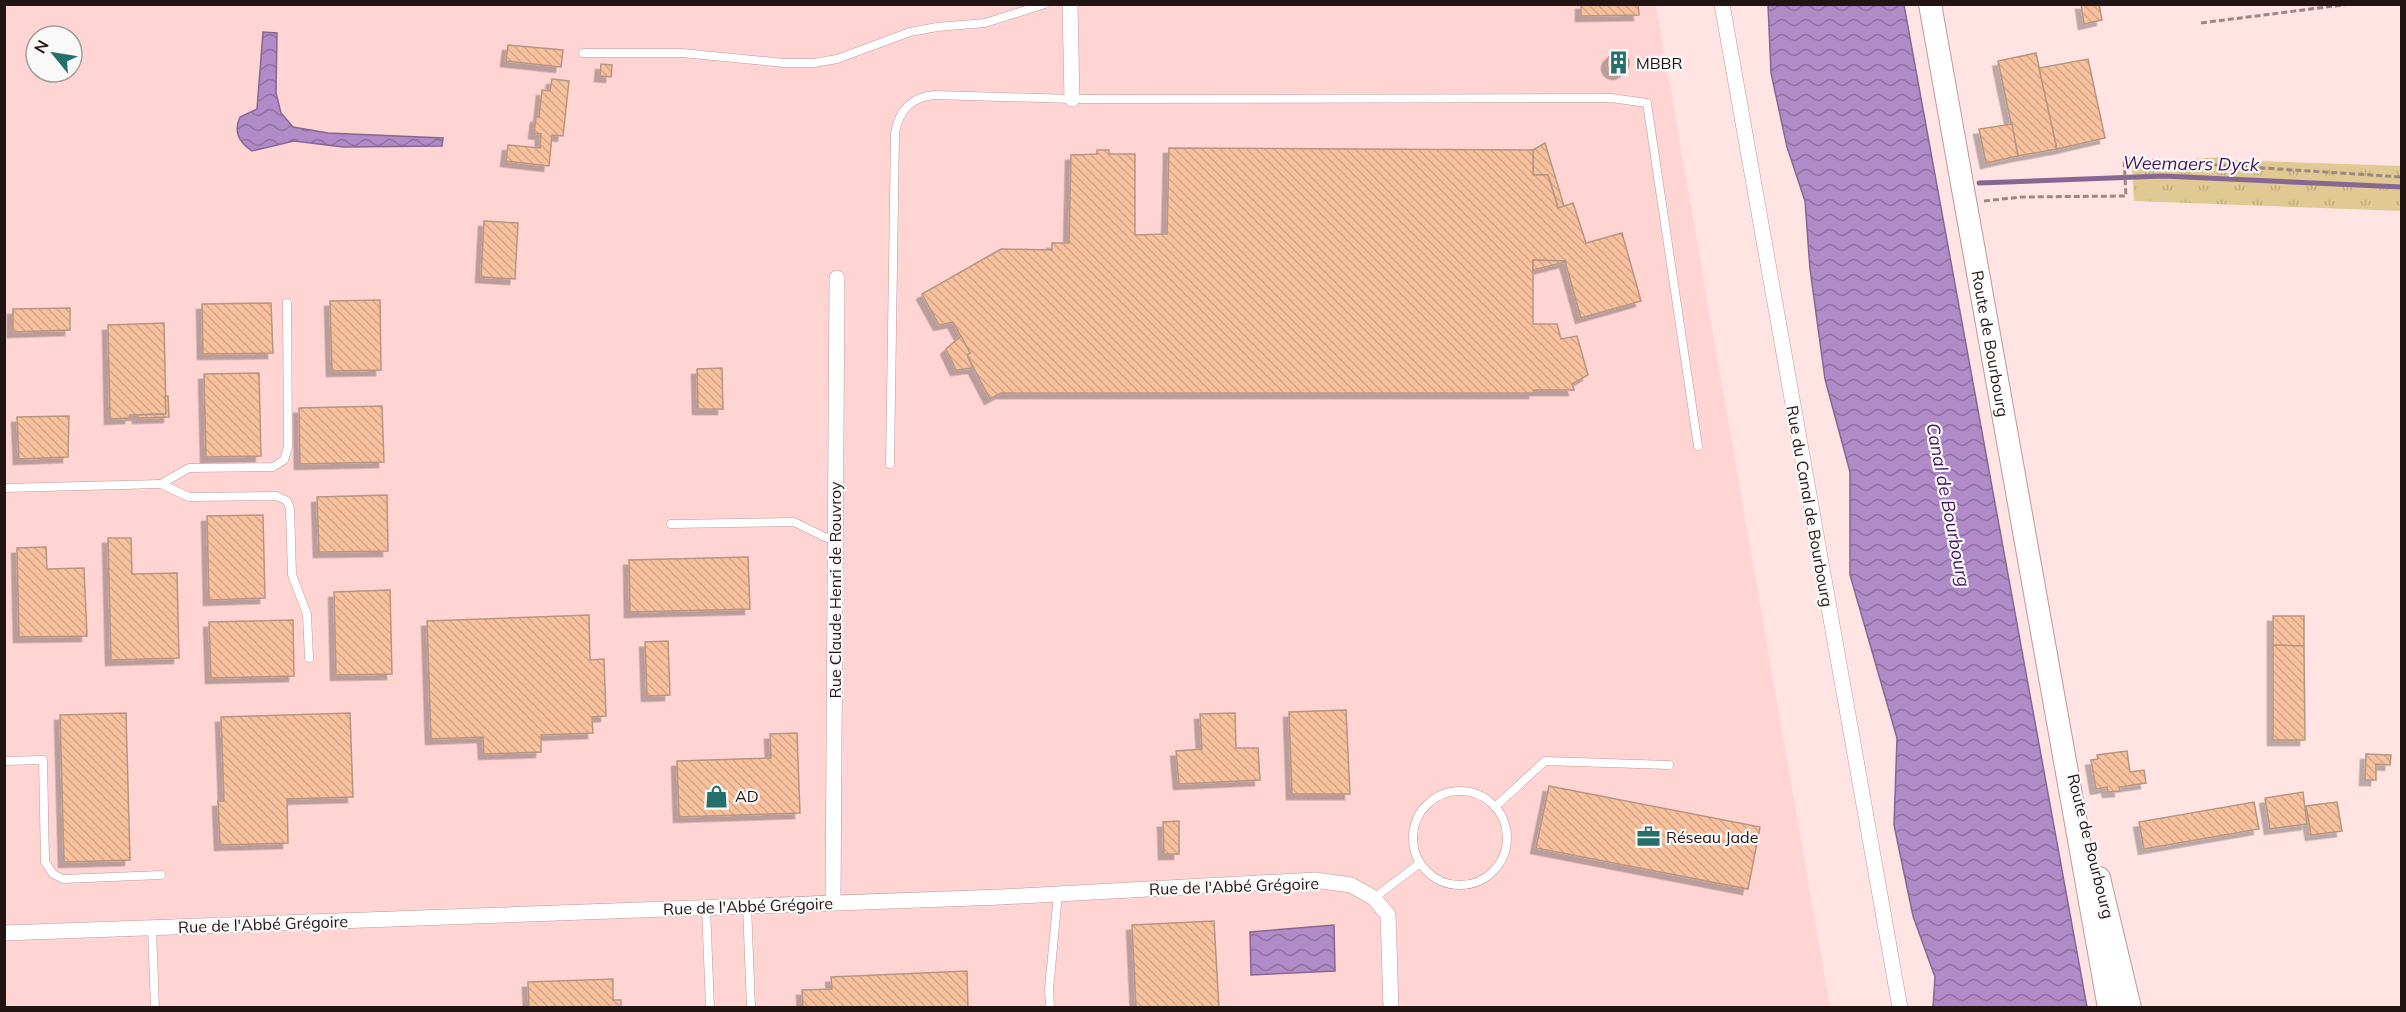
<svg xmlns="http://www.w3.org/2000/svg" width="2406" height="1012" font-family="Mulish,sans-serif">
	<defs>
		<pattern id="grass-tufts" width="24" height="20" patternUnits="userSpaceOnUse" patternTransform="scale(1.5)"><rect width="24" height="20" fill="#e0c992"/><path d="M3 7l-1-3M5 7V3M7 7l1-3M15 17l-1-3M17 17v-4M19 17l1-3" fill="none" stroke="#c0ac7d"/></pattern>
		<pattern id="water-waves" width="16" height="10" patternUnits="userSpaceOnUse" patternTransform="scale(1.5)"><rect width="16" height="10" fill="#b18ac8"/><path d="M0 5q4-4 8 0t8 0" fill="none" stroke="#9070a1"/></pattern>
		<pattern id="building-back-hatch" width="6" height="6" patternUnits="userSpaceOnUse" patternTransform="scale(1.5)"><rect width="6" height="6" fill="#f8c19e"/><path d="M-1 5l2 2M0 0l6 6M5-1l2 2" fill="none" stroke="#d4a587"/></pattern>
		<filter id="shadow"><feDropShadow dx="-5.5" dy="5.5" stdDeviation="0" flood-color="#0004"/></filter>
	</defs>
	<rect width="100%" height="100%" fill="#ffe4e3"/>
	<path fill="#ffd5d4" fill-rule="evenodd" d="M5,5H1656L1830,1007L5,1008ZM36,36H72V72H36Z"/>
	<polygon fill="url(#grass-tufts)" points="2222,157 2230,160 2401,166 2401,211 2134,201 2132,163"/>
	<g fill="url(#water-waves)" stroke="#866792" stroke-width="1.5">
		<polygon points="1768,5 1904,5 2087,1007 1933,1007 1935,977 1913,916 1894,825 1897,738 1850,575 1850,472 1825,379 1810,269 1805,201 1787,147 1771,73"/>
		<path d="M263,32L277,33L276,93L281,113L293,127L328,133L443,138L442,146L343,147L294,141L252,151C240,143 233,132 240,117L257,109Z"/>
		<polygon points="1334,925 1335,971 1251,975 1250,932"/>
	</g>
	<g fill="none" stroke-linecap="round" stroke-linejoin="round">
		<polyline stroke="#866792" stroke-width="5" points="1979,183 2163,176 2402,187"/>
	</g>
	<g fill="url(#building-back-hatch)" stroke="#b69682" stroke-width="1.5" filter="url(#shadow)">
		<polygon points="1581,4 1638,4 1639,15 1581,16"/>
		<polygon points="2081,4 2099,4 2102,20 2084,24"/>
		<polygon points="508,45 563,50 561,67 506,61"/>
		<circle cx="1618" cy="63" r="11"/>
		<polygon points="2036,53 2057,149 2018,156 1998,61"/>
		<polygon points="2088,59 2105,138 2057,149 2039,68"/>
		<polygon points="601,64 612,65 611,77 600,76"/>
		<polygon points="552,79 569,81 563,136 552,135 549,166 506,161 508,145 540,148 541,134 534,133 536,117 539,117 542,90 550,91"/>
		<polygon points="2012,124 2018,156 1986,163 1979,129"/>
		<polygon points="1545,143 1564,206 1558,208 1548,175 1533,175 1533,150"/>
		<polygon points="1169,148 1533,150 1533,175 1548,175 1558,208 1573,203 1586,243 1622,233 1641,301 1581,318 1565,261 1533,260 1533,324 1557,324 1561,339 1577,336 1588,375 1572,384 1574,390 1534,390 1534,393 1001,393 990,399 967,355 970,353 953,322 939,325 922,294 1001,249 1052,250 1052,243 1069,243 1071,155 1097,154 1097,150 1109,150 1109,154 1135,154 1135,235 1167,234"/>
		<polygon points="484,221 518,223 515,279 481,277"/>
		<polygon points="1533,260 1565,261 1565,262 1533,270"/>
		<polygon points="380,300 381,370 332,371 330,301"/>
		<polygon points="271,303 273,353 203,354 202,304"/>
		<polygon points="70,308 70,330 13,332 13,309"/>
		<polygon points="164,323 166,414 130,415 130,418 110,419 108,325"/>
		<polygon points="961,336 970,353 967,355 973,368 956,370 946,349"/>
		<polygon points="722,368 723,409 698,409 697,369"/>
		<polygon points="259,373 261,456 206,457 204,374"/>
		<polygon points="165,396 168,396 169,417 138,418 138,415 166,414"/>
		<polygon points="382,406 384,462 300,464 299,408"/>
		<polygon points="69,416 68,457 19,459 17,417"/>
		<polygon points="387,495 388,551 319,552 317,497"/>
		<polygon points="263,515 265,598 209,600 207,516"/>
		<polygon points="108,538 131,538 132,574 177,573 179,658 111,660"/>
		<polygon points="46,547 47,569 84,568 87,636 19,637 17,548"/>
		<polygon points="748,557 750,609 630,612 629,560"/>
		<polygon points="390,590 392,674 336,675 334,592"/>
		<polygon points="589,615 590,660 604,659 606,716 592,717 593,733 541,735 541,752 484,754 483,737 431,739 427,621"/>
		<polygon points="2273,616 2304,616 2304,646 2273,645"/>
		<polygon points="293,620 294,676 211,678 209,622"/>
		<polygon points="668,641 670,695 647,696 645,642"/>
		<polygon points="2273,645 2304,646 2305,740 2273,740"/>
		<polygon points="1346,710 1350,794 1292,794 1289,712"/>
		<polygon points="126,713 130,860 64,862 60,715"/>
		<polygon points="350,713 353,797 287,799 288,843 220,845 218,801 224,801 221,717"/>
		<polygon points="1235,713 1236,748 1258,748 1260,780 1179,784 1176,751 1202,749 1200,714"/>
		<polygon points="797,733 800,813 679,817 677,761 771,758 770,734"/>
		<polygon points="2127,751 2130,772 2144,770 2146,783 2119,787 2120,791 2108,792 2107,787 2096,789 2091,760 2098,759 2097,755"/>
		<polygon points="2366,754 2391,755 2390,765 2376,764 2376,780 2365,780"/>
		<polygon points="1549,786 1760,827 1748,889 1536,848"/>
		<polygon points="2303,792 2307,824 2270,829 2265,798"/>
		<polygon points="2254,802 2259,829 2144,849 2139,822"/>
		<polygon points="2337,802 2342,831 2311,835 2306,806"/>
		<polygon points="1179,821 1179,854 1164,854 1163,822"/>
		<polygon points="1214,921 1219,1008 1136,1008 1132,925"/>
		<polygon points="967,971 968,1008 803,1008 802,990 832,989 831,977"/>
		<polygon points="613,979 613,1000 621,1000 621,1008 529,1008 528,982"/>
	</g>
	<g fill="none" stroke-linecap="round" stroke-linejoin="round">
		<defs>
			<g id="lane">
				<polyline points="583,53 682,53 784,63 814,63 837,59 910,32 937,27 985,23 1045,4"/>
				<polyline points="287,303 288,447 284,460 273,467 189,468 161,484 189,497 277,496 287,501 290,508 292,575 307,614 309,658"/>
				<path d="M890,464L895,133C899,109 912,97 935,95L1072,99L1611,98L1647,103L1698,446"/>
				<polyline points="4,488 161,484"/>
				<polyline points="671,524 794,522 835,542"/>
				<polyline points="4,761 43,760 45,862 53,874 63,879 161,875"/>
				<circle cx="1460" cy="838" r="47"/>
				<polyline points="1495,807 1545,761 1669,765"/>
				<polyline points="1374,898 1420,863"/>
				<polyline points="747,906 751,1008"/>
				<polyline points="706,908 710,1008"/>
				<polyline points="152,928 155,1008"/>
				<polyline points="1050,1008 1049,989 1058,894"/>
			</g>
			<g id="street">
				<polyline points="1070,4 1072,99"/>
				<polyline points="1722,4 1900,1008"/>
				<polyline points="833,903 837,278"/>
				<polyline points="4,933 1001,897 1315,880 1351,885 1374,898 1388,915 1391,1008"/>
			</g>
			<g id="secondary">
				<path id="s1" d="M1930,4L2109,1008"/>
				<polyline points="2099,878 2130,1008"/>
			</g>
		</defs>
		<use href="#lane" stroke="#bf9796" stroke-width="9"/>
		<use href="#street" stroke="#bf9796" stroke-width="16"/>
		<use href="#secondary" stroke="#bf9796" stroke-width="24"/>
		<g stroke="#9d8786" stroke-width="3" stroke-dasharray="6 3" stroke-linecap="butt">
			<polyline points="2201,23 2350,4"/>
			<polyline points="1984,201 2022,197 2126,196 2124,159 2402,177"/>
		</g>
		<use href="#lane" stroke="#fff" stroke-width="8"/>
		<use href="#street" stroke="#fff" stroke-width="15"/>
		<use href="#secondary" stroke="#fff" stroke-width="22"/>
	</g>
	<defs>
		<symbol id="building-bare" viewBox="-9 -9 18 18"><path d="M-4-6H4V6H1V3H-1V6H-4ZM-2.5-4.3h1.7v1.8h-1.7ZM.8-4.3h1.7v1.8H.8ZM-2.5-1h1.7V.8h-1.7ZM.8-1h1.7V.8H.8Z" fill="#26706c" stroke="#f9f9f9" stroke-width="2.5" paint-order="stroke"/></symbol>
		<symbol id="shop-bare" viewBox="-9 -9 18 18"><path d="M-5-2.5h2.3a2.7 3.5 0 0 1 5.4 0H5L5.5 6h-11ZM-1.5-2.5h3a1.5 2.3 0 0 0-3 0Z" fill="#26706c" stroke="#f9f9f9" stroke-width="2.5" paint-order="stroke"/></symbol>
		<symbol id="office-bare" viewBox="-9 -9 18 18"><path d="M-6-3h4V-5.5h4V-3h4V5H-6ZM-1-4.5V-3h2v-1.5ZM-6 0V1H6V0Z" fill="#26706c" stroke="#f9f9f9" stroke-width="2.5" paint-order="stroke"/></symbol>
	</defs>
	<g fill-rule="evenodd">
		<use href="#building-bare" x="1602" y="46" width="33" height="33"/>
		<use href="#shop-bare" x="700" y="780" width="33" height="33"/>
		<use href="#office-bare" x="1632" y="820" width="33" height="33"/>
	</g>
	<g text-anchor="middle" stroke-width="4.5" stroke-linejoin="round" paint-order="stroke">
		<g font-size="16" fill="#231414" stroke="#f9f9f9" text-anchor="start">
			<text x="1636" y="69">MBBR</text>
			<text x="735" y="802">AD</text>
			<text x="1666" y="843">Réseau Jade</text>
		</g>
		<g font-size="16" fill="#231414" stroke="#f9f9f9">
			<text dy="6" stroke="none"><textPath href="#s1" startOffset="345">Route de Bourbourg</textPath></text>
			<text transform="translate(1810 506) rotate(80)" y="6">Rue du Canal de Bourbourg</text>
			<text transform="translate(835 590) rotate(-90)" y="6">Rue Claude Henri de Rouvroy</text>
			<text transform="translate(2091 846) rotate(76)" y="6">Route de Bourbourg</text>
			<text transform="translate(1234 886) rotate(-2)" y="6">Rue de l'Abbé Grégoire</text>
			<text transform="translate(748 906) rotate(-2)" y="6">Rue de l'Abbé Grégoire</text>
			<text transform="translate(263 924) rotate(-2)" y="6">Rue de l'Abbé Grégoire</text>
		</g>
		<g font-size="18" font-style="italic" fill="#44115c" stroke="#f9f9f9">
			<text transform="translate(2191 164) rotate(1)" y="6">Weemaers Dyck</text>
			<text transform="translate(1948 505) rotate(79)" y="6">Canal de Bourbourg</text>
		</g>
	</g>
	<rect width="2406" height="1012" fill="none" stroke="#231414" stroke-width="12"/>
	<g transform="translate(54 54) rotate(300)"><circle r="28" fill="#f9f9f9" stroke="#a39d9d" stroke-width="1.5"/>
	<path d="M0-4.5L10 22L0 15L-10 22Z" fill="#26706c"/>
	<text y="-9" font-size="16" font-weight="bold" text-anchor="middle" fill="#231414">N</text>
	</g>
</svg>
